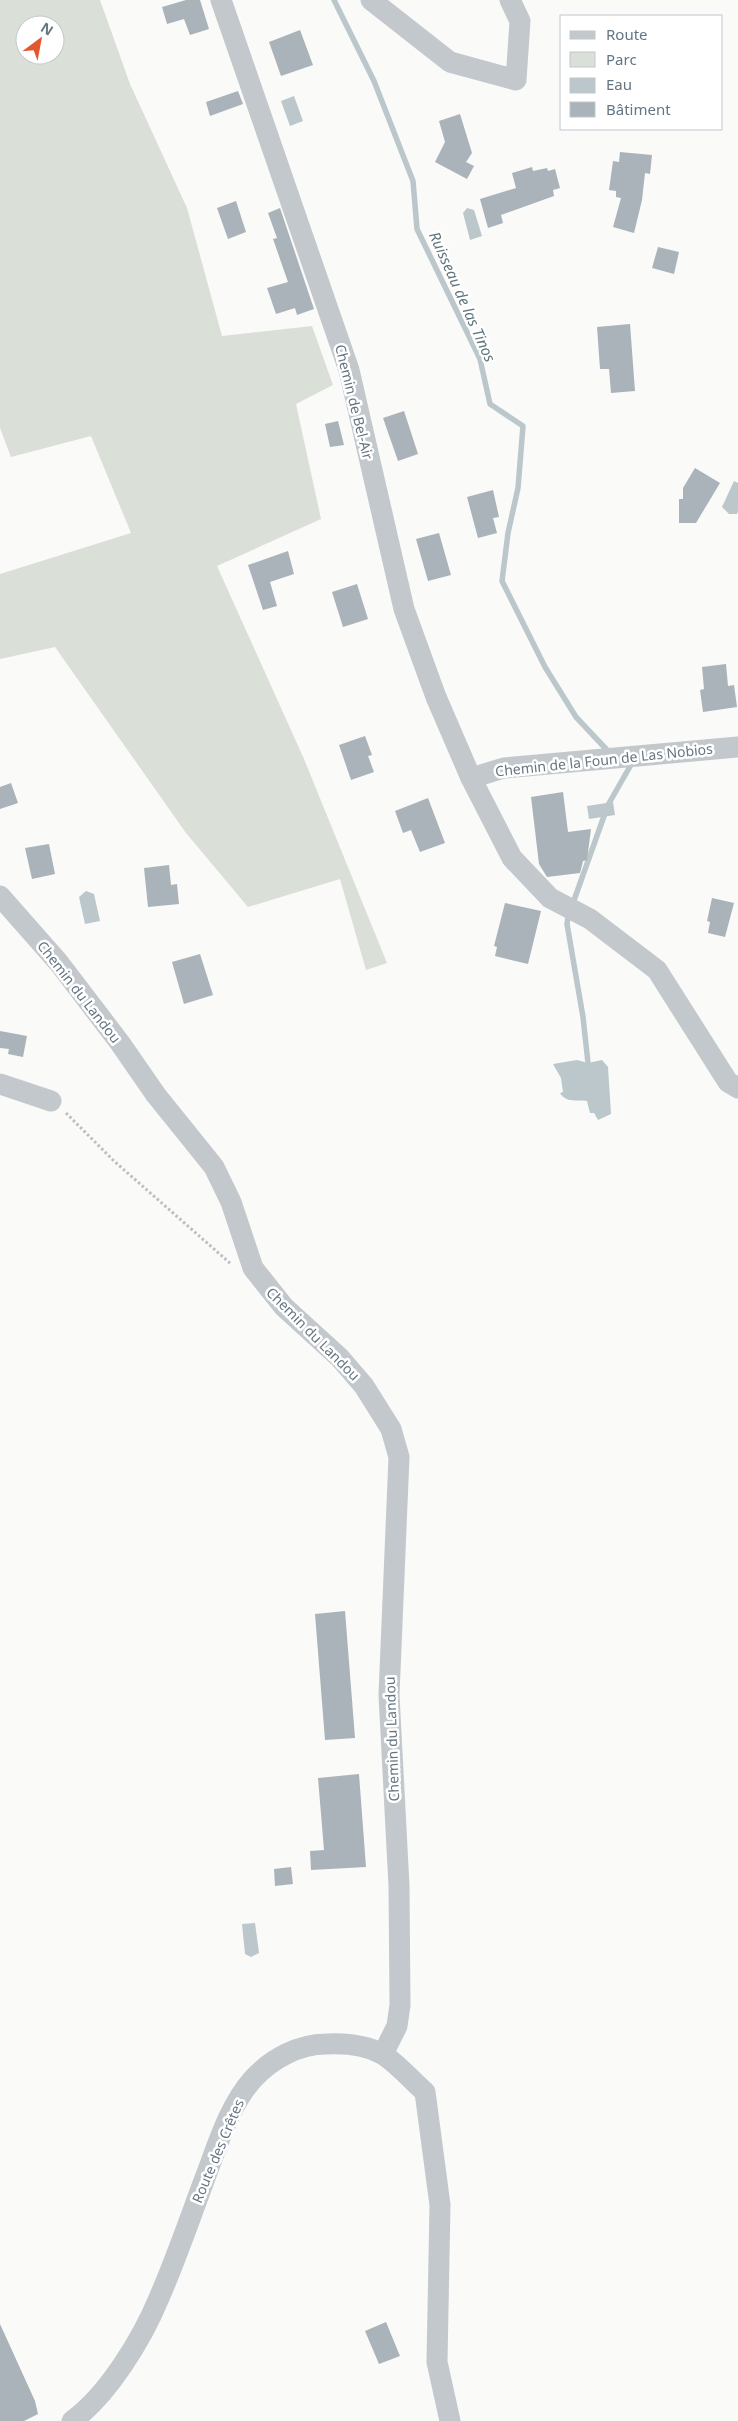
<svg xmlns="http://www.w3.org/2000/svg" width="738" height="2421" font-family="'Noto Sans',sans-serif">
	<rect width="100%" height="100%" fill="#fafaf8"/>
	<path fill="#dadfd7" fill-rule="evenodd" d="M0,0H100L130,84L187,208L222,336L312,326L333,385L296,404L321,519L217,566L304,759L387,963L366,970L340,879L248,907L186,833L55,647L0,659V574L131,533L91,436L11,457L0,428ZM25,25H55V55H25Z"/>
	<g fill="#bbc7cb">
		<polygon points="294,96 303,121 290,126 281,101"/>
		<polygon points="467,208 474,210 482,236 470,240 463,213"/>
		<polygon points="734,481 738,483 738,511 737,514 729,514 722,507"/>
		<polygon points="613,802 615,815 589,819 587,806"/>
		<polygon points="86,891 94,894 100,921 85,924 79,897"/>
		<path d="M577,1060L588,1063L602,1060L608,1067L611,1114L598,1120L594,1113H590L587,1101C576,1100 566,1103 560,1093L563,1092L561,1078L553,1064Z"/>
		<polygon points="255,1923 259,1953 251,1957 245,1954 242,1924"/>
	</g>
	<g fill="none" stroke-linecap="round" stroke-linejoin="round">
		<g stroke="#bbc7cb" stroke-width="5.5">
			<polyline points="334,0 374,81 413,181 417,229 480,359 490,404 523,426 518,488 508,533 502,581 545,667 576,717 607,750"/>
			<polyline points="573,903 608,805 632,763"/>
			<polyline points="568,917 567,924 583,1017 588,1063"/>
		</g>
	</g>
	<g fill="#aab3b9">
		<polygon points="186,0 200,0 209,29 190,35 184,19 167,24 162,7"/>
		<polygon points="300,30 313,65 281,76 269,42"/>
		<polygon points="238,91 243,104 210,116 206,102"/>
		<polygon points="460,114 472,153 466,162 474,166 467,179 435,162 445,142 439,121"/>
		<polygon points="620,152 652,155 650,174 645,173 642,200 634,233 613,227 621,198 616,197 616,191 609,190 613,161 619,162"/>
		<polygon points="532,167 533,171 547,168 548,171 555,169 560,188 553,190 554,196 501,215 503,223 488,228 480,199 516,188 512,173"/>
		<polygon points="236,201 246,232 228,239 217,208"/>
		<polygon points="280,208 314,309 297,315 295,308 276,314 267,288 288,282 273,239 277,238 268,213"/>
		<polygon points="658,247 679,252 674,274 652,268"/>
		<polygon points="630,324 635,391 611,393 609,369 600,369 597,327"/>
		<polygon points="404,411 418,454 398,461 383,418"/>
		<polygon points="338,421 344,445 330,447 325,424"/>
		<polygon points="695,468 720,483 696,523 679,523 679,499 683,499 683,488"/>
		<polygon points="493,490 499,517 493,518 497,533 478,538 467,497"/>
		<polygon points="439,533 451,575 428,581 416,539"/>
		<polygon points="288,551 294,574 270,582 277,606 263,610 248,565"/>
		<polygon points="357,584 368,619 343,627 332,592"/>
		<polygon points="726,664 728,686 734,685 737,707 703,712 700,690 704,689 702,667"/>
		<polygon points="365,736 372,755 368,756 374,772 351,780 339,745"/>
		<polygon points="11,783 18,803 0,809 0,787"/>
		<polygon points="563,792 568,832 591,829 587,860 583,861 580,873 547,877 539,864 531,797"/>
		<polygon points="428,798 445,843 420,852 411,830 403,833 395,811"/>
		<polygon points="49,844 55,874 32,879 25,848"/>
		<polygon points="169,865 171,885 177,884 179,904 148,907 144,868"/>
		<polygon points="712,898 734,903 725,937 708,933 710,922 707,921"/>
		<polygon points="505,903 541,911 528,964 495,956 497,947 494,946"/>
		<polygon points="200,954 213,995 184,1004 172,962"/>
		<polygon points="0,1031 27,1036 23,1057 8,1054 9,1049 0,1048"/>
		<polygon points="345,1611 355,1738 325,1740 315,1614"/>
		<polygon points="359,1774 366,1867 311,1870 310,1851 324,1850 318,1778"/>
		<polygon points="291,1867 293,1884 275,1886 274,1869"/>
		<polygon points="386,2322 400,2356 379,2364 365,2331"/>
		<polygon points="0,2324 35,2401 38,2414 24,2421 0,2421"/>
	</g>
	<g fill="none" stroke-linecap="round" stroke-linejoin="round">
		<polyline stroke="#bbbfc2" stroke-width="3" stroke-dasharray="2.5 2.5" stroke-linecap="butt" points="66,1113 114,1161 231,1264"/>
		<g stroke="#c3c8cc" stroke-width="21">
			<polyline points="221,0 349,370 404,609 436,697 471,778 512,858 550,898 590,919 657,970 728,1082 738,1088"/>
			<polyline points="371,0 450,62 516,80 520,21 510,0"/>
			<polyline points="471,778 504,768 738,747"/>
			<polyline points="0,896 59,963 120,1043 156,1095 214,1167 231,1202 253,1268 284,1307 340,1358 364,1386 391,1429 399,1457 389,1695 399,1886 400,2005 397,2026 383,2054"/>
			<polyline points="0,1084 51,1101"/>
			<path d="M72,2421C108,2395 142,2339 159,2298C176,2259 190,2218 205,2178C218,2144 229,2106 253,2079C271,2059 299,2044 326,2044C345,2043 366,2045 382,2054C397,2063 411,2080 425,2092L440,2205L437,2362L450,2421"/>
		</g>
	</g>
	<g text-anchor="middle" stroke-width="5" stroke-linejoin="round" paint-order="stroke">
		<g font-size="14" fill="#657683" stroke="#fff">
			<text transform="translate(354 402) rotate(76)" y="5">Chemin de Bel-Air</text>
			<text transform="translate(604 760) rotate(-6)" y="5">Chemin de la Foun de Las Nobios</text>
			<text transform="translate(79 992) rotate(52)" y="5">Chemin du Landou</text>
			<text transform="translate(313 1334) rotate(45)" y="5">Chemin du Landou</text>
			<text transform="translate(392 1739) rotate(-92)" y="5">Chemin du Landou</text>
			<text transform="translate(218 2151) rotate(-67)" y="5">Route des Crêtes</text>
		</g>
		<g font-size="15" font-style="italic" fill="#60757c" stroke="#fff">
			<text transform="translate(462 297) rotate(66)" y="5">Ruisseau de las Tinos</text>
		</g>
	</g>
	<rect x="560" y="15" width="162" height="115" fill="#ffffff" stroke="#c1c8cd"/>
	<rect x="570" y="31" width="25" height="8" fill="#c3c8cc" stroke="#c1c8cd"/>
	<text x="606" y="40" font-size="15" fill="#657683">Route</text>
	<rect x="570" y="52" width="25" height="15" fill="#dadfd7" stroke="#c1c8cd"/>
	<text x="606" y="65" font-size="15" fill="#657683">Parc</text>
	<rect x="570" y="78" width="25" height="15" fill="#bbc7cb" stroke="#c1c8cd"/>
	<text x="606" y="90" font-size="15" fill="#657683">Eau</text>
	<rect x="570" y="102" width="25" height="15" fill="#aab3b9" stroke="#c1c8cd"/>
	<text x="606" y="115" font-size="15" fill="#657683">Bâtiment</text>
	<g transform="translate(40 40) rotate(32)"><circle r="24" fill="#ffffff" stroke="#c1c8cd"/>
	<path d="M0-4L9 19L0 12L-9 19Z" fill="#e4572e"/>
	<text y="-8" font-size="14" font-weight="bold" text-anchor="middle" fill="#657683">N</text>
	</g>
</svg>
